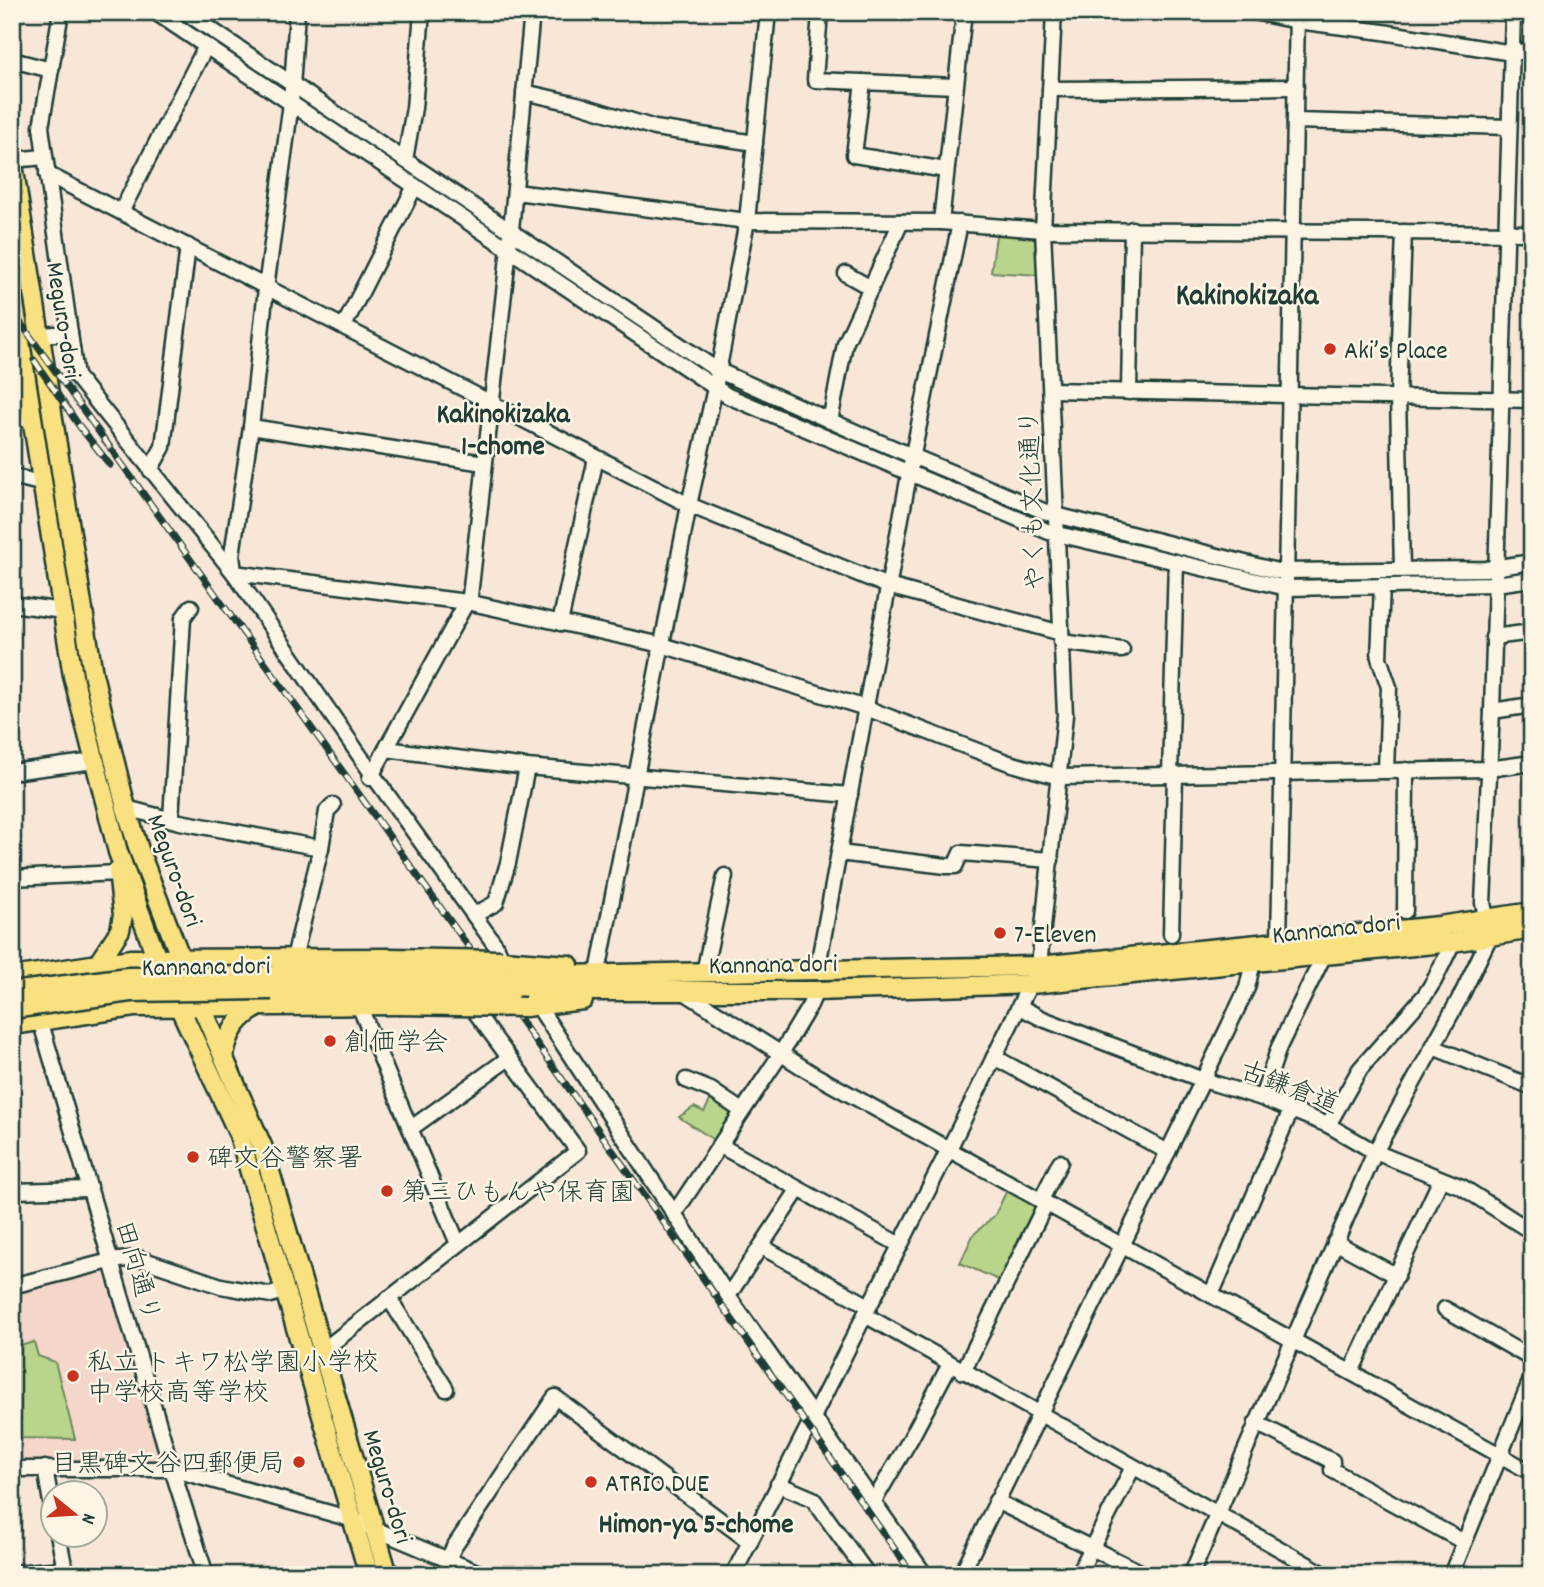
<svg xmlns="http://www.w3.org/2000/svg" width="1544" height="1587" font-family="Dekko,'Klee One',sans-serif">
	<rect width="100%" height="100%" fill="#f8e7d9"/>
	<filter id="ink" filterUnits="userSpaceOnUse"><feTurbulence type="fractalNoise" baseFrequency=".0143" numOctaves="2"/><feDisplacementMap in="SourceGraphic" scale="14" xChannelSelector="R" yChannelSelector="G"/><feConvolveMatrix kernelMatrix="1 2 1 2 8 2 1 2 1" color-interpolation-filters="sRGB"/></filter>
	<g filter="url(#ink)">
		<polygon fill="#f4d6ca" points="99,1272 104,1275 159,1457 155,1462 12,1461 12,1295"/>
		<g fill="#b9d48b" stroke="#6c8860" stroke-width="2">
			<polygon points="163,12 180,12 286,85 286,93"/>
			<polygon points="308,101 504,233 502,238 305,107"/>
			<polygon points="997,228 1038,232 1039,275 991,272"/>
			<polygon points="514,240 711,370 710,377 515,251"/>
			<polygon points="733,384 897,455 896,460 730,390"/>
			<polygon points="927,470 1041,517 1040,522 926,473"/>
			<polygon points="1070,526 1277,572 1281,580 1070,530"/>
			<polygon points="1490,575 1490,578 1293,583 1291,577"/>
			<polygon points="712,1097 731,1110 732,1117 717,1142 679,1117 694,1107 704,1112"/>
			<polygon points="1009,1186 1041,1204 1005,1283 960,1263 973,1235 995,1215"/>
			<polygon points="34,1342 38,1356 55,1362 75,1439 12,1438 12,1348"/>
		</g>
		<g fill="none" stroke-linecap="round" stroke-linejoin="round">
			<defs>
				<g id="minor">
					<polyline points="61,12 41,127 70,333"/>
					<polyline points="155,12 728,396 1049,532 1287,588 1495,584 1532,579"/>
					<polyline points="185,12 717,370 860,434 1048,513 1277,571 1486,569 1532,562"/>
					<polyline points="297,12 291,103 266,288 251,427 232,555 234,573 467,602 662,645 866,708 1009,763 1059,777 1488,769 1532,763"/>
					<polyline points="820,12 815,80 955,86"/>
					<polyline points="1254,12 1297,21 1383,32 1512,53 1532,50"/>
					<polyline points="12,60 51,70"/>
					<polyline points="863,82 854,155 946,170"/>
					<polyline points="1050,89 1296,87"/>
					<polyline points="524,92 577,104 655,128 755,143"/>
					<polyline points="1295,121 1509,127"/>
					<polyline points="13,160 44,157"/>
					<polyline points="405,160 414,108 422,12"/>
					<polyline points="47,174 689,505 888,586 1061,633"/>
					<polyline points="515,192 747,221 941,222 1043,230 1532,233"/>
					<polyline points="121,212 206,46"/>
					<polyline points="941,222 964,12"/>
					<polyline points="846,274 871,288"/>
					<polyline points="344,326 415,186"/>
					<polyline points="41,335 70,333 76,376 234,573 373,775 496,946 502,960"/>
					<polyline points="1051,390 1532,400"/>
					<polyline points="1129,392 1132,229"/>
					<polyline points="12,417 19,419 33,417"/>
					<polyline points="830,421 845,344 901,222"/>
					<polyline points="251,427 484,463"/>
					<polyline points="150,470 163,447 188,246"/>
					<polyline points="12,476 44,484"/>
					<polyline points="1402,569 1398,396 1404,232"/>
					<polyline points="1382,585 1379,658 1389,687 1386,771"/>
					<polyline points="12,604 63,611"/>
					<polyline points="560,623 596,458"/>
					<polyline points="1493,637 1532,632"/>
					<polyline points="1061,642 1122,650"/>
					<polyline points="1492,711 1532,705"/>
					<polyline points="386,749 527,767 850,795"/>
					<polyline points="12,772 94,761"/>
					<polyline points="1170,775 1176,562"/>
					<polyline points="370,778 470,596 511,230 532,12"/>
					<polyline points="126,808 180,822 321,848"/>
					<polyline points="171,819 183,618 191,607"/>
					<polyline points="839,853 946,866 955,866 961,853 1051,860"/>
					<polyline points="12,878 118,873"/>
					<polyline points="1405,911 1406,770"/>
					<polyline points="474,915 496,903 508,863 527,767"/>
					<polyline points="1487,920 1483,903 1492,711 1513,12"/>
					<polyline points="1171,934 1175,775"/>
					<polyline points="1279,942 1297,12"/>
					<polyline points="294,958 321,848 327,811 333,805"/>
					<polyline points="599,967 689,505 715,388 747,221 768,12"/>
					<polyline points="817,971 911,464 960,223"/>
					<polyline points="704,972 725,876"/>
					<polyline points="681,990 813,1074 1532,1473"/>
					<polyline points="359,1005 458,1244"/>
					<polyline points="538,1006 728,1296 925,1575"/>
					<polyline points="1020,1007 1043,1019 1203,1080 1262,1098 1328,1125 1375,1152 1462,1187 1532,1232"/>
					<polyline points="40,1020 172,1469 206,1575"/>
					<polyline points="1433,1047 1532,1087"/>
					<polyline points="994,1057 1168,1152"/>
					<polyline points="686,1080 711,1090 742,1111"/>
					<polyline points="1262,1098 1279,1047 1324,955"/>
					<polyline points="1328,1125 1360,1069 1425,995 1434,981 1453,942"/>
					<polyline points="410,1129 509,1058"/>
					<polyline points="719,1145 900,1245"/>
					<polyline points="12,1191 89,1189"/>
					<polyline points="1041,1200 1060,1162"/>
					<polyline points="674,1214 780,1055 810,1005 816,991"/>
					<polyline points="1335,1242 1397,1276"/>
					<polyline points="762,1247 869,1306"/>
					<polyline points="12,1286 110,1261 138,1258 221,1286 271,1295 284,1290"/>
					<polyline points="1211,1295 1291,1110"/>
					<polyline points="728,1296 798,1190"/>
					<polyline points="389,1298 446,1389"/>
					<polyline points="1445,1309 1532,1359"/>
					<polyline points="865,1315 1326,1575"/>
					<polyline points="322,1351 578,1151 471,1006"/>
					<polyline points="963,1372 1046,1203"/>
					<polyline points="1351,1372 1441,1179"/>
					<polyline points="1256,1423 1332,1461 1332,1470 1464,1542"/>
					<polyline points="45,1468 52,1508"/>
					<polyline points="12,1469 172,1469 351,1519 484,1575"/>
					<polyline points="778,1484 813,1499 868,1575"/>
					<polyline points="874,1501 911,1438 950,1364"/>
					<polyline points="996,1501 1146,1575"/>
					<polyline points="58,1534 66,1575"/>
					<polyline points="448,1559 454,1547 555,1397 750,1542"/>
					<polyline points="12,1573 65,1569"/>
					<polyline points="733,1575 949,1149 1039,966 1065,715 1043,230 1054,12"/>
					<polyline points="961,1575 1203,1080 1247,988 1253,962"/>
					<polyline points="1078,1575 1133,1467"/>
					<polyline points="1191,1575 1375,1152 1462,994 1490,936"/>
					<polyline points="1451,1575 1532,1377"/>
				</g>
				<g id="major">
					<polyline points="12,158 93,674 126,808 140,853 181,959 263,1148 388,1575"/>
					<polyline points="12,291 73,676 118,852 157,959 239,1135 369,1575"/>
					<polyline points="502,960 569,965"/>
					<polyline points="99,962 120,930 123,915 118,871"/>
					<polyline points="272,976 390,975"/>
					<polyline points="508,976 1039,966 1439,926 1532,912"/>
					<polyline points="12,977 131,959 389,958"/>
					<polyline points="272,990 394,991"/>
					<polyline points="511,991 816,991 1031,984 1375,950 1453,942 1532,929"/>
					<polyline points="525,1007 583,1000"/>
					<polyline points="12,1025 134,1007 398,1005"/>
					<path d="M224,1056C228,1032 238,1017 260,1006"/>
				</g>
			</defs>
			<use href="#minor" stroke="#1f3d34" stroke-width="19"/>
			<use href="#major" stroke="#1f3d34" stroke-width="23"/>
			<use href="#minor" stroke="#fcf5e5" stroke-width="14"/>
			<use href="#major" stroke="#f9e181" stroke-width="18"/>
			<defs>
				<g id="rail">
					<polyline points="12,311 463,939 913,1575"/>
					<polyline points="34,360 80,427 110,465"/>
				</g>
			</defs>
			<use href="#rail" stroke="#1f3d34" stroke-width="7"/>
			<use href="#rail" stroke="#fcf5e5" stroke-width="4.5" stroke-dasharray="13" stroke-linecap="butt"/>
			<defs>
				<g id="major-bridge">
					<polyline points="389,958 502,960"/>
					<polyline points="390,975 508,976"/>
					<polyline points="394,991 511,991"/>
					<polyline points="12,992 128,977 272,976"/>
					<polyline points="398,1005 525,1007"/>
					<polyline points="12,1009 130,992 272,990"/>
				</g>
			</defs>
			<use href="#major-bridge" stroke="#1f3d34" stroke-width="23" stroke-linecap="butt"/>
			<use href="#major-bridge" stroke="#f9e181" stroke-width="18"/>
		</g>
	</g>
	<g fill="#c8321e" stroke="#fcf5e5" stroke-width="2.5">
		<circle cx="1330" cy="349" r="7"/>
		<circle cx="1000" cy="933" r="7"/>
		<circle cx="330" cy="1041" r="7"/>
		<circle cx="193" cy="1157" r="7"/>
		<circle cx="387" cy="1191" r="7"/>
		<circle cx="73" cy="1376" r="7"/>
		<circle cx="299" cy="1462" r="7"/>
		<circle cx="591" cy="1482" r="7"/>
	</g>
	<g text-anchor="middle" stroke-width="5" stroke-linejoin="round" paint-order="stroke">
		<g font-size="26" fill="#1f3d34" stroke="#fcf5e5">
			<text transform="translate(65 320) rotate(81)" y="9">Meguro-dori</text>
			<text transform="translate(1031 500) rotate(-92)" y="9">やくも文化通り</text>
			<text transform="translate(176 870) rotate(70)" y="9">Meguro-dori</text>
			<text transform="translate(1336 927) rotate(-6)" y="9">Kannana dori</text>
			<text transform="translate(773 963) rotate(-1)" y="9">Kannana dori</text>
			<text transform="translate(206 965) rotate(-1)" y="9">Kannana dori</text>
			<text transform="translate(1290 1086) rotate(21)" y="9">古鎌倉道</text>
			<text transform="translate(139 1271) rotate(74)" y="9">田向通り</text>
			<text transform="translate(389 1486) rotate(73)" y="9">Meguro-dori</text>
		</g>
		<g font-size="26" fill="#1f3d34" stroke="#fcf5e5" text-anchor="start">
			<text x="1344" y="358">Aki’s Place</text>
			<text x="1014" y="942">7-Eleven</text>
			<text x="344" y="1050">創価学会</text>
			<text x="207" y="1166">碑文谷警察署</text>
			<text x="401" y="1200">第三ひもんや保育園</text>
			<text x="87" y="1370">私立 トキワ松学園小学校<tspan x="87" dy="30">中学校高等学校</tspan></text>
			<text x="285" y="1471" text-anchor="end">目黒碑文谷四郵便局</text>
			<text x="605" y="1491">ATRIO DUE</text>
		</g>
		<g font-size="28" font-weight="bold" fill="#1f3d34" stroke="#fcf5e5">
			<text x="503" y="422">Kakinokizaka<tspan x="503" dy="32">1-chome</tspan></text>
			<text x="696" y="1532">Himon-ya 5-chome</text>
		</g>
		<g font-size="30" font-weight="bold" fill="#1f3d34" stroke="#fcf5e5">
			<text x="1247" y="304">Kakinokizaka</text>
		</g>
	</g>
	<rect width="1544" height="1587" fill="none" stroke="#fcf5e5" stroke-width="42"/>
	<rect x="21" y="21" width="1502" height="1545" fill="none" stroke="#1f3d34" stroke-width="2.5" filter="url(#ink)"/>
	<g transform="translate(74 1514) rotate(108)"><circle r="33" fill="#fcf5e5" stroke="#a4ab9e" stroke-width="2"/>
	<path d="M0-5L12 26L0 18L-12 26Z" fill="#c8321e"/>
	<text y="-10" font-size="19" font-weight="bold" text-anchor="middle" fill="#1f3d34">N</text>
	</g>
</svg>
